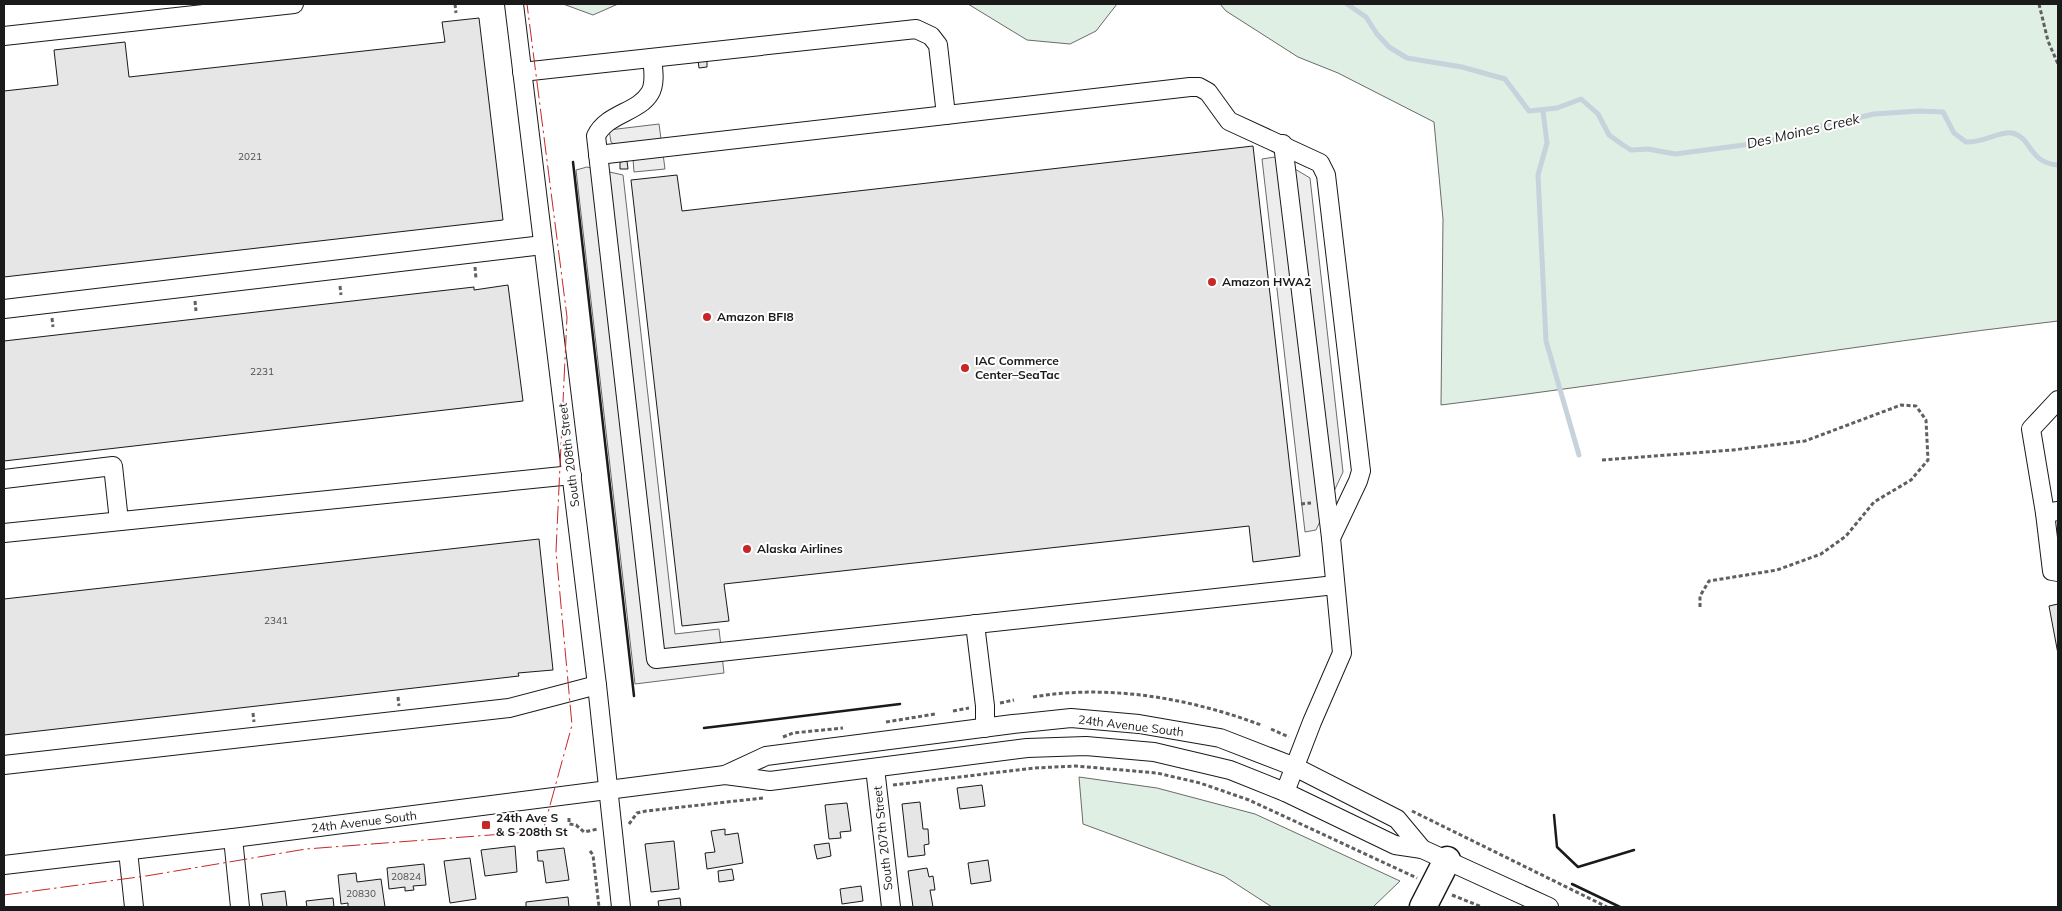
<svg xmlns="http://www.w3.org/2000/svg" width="2062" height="911" font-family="Mulish,sans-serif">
	<rect width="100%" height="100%" fill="#fff"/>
	<g fill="#e0efe3" stroke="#6a6a6a">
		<polygon points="563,4 618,4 593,15"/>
		<polygon points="968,4 1117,4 1096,31 1070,44 1027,40"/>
		<path d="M1220,4H2058V321C1852,345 1647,380 1441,405L1443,219L1434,122L1338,73L1298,57L1226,11Z"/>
		<polygon points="1079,777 1157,788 1255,814 1400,881 1373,907 1272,907 1224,876 1083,824"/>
	</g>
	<g fill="#ededed" stroke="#6a6a6a">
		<polygon points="659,124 665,169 634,172 633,159 611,142 609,130"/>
		<polygon points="1275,157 1310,178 1343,472 1316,530 1305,532 1262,159"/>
		<polygon points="587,167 623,175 675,634 719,629 724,673 635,684 576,170"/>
	</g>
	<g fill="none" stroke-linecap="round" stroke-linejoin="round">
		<g stroke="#c6d2dc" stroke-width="5">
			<path d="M1347,4L1366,17L1377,34L1389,47L1407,58L1462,67L1505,79L1529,111L1557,108L1581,99L1598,114L1609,135L1623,145L1631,150L1648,149L1675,154L1767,142L1817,127L1874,114L1919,111L1943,112L1954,133L1966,142C1982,143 2000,131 2012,133C2032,137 2028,163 2058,165"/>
			<polyline points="1543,111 1547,143 1538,175 1546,341 1579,455"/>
		</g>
	</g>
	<g fill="#e6e6e6" stroke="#1a1a1a">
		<polygon points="479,18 503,220 4,277 4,91 58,85 54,50 125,42 129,77 445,42 442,22"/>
		<polygon points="698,60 707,60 707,67 699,68"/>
		<polygon points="1253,146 1300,556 1253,562 1249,526 724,584 729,621 682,626 631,180 677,175 682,211"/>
		<polygon points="627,161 628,169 620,169 620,162"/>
		<polygon points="508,285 523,401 4,461 4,341 474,287 474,290"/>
		<polygon points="539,539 553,670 518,673 519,676 4,735 4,599"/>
		<polygon points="2058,604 2058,654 2049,606"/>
		<polygon points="982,785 985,806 960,809 957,788"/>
		<polygon points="920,802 923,829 928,829 929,844 924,845 925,855 908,857 902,804"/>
		<polygon points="847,803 851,831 840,832 841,838 829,839 825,805"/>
		<polygon points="725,829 725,835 738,833 743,863 707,869 705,853 715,852 711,831"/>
		<polygon points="674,841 679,889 651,892 645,844"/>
		<polygon points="829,843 831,856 817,859 814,845"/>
		<polygon points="515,846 517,872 485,876 481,850"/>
		<polygon points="564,848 569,880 546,883 543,861 538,861 537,851"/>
		<polygon points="470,858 476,899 450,903 444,861"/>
		<polygon points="988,860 991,881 971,884 968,863"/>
		<polygon points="424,864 426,885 413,886 414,890 405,891 405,887 389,889 387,868"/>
		<polygon points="927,868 929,877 933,876 935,890 930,890 933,907 913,907 908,871"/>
		<polygon points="732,869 734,880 719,882 718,871"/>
		<polygon points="356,873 357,882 381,879 385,907 348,907 348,903 341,904 338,875"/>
		<polygon points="861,886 863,901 842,904 840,889"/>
		<polygon points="285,891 287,907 263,907 261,894"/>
		<polygon points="568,897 569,907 526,907 526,902"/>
		<polygon points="333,898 334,907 307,907 306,901"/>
		<polygon points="680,898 681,907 659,907 658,901"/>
	</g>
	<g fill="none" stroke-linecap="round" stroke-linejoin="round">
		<defs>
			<g id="minor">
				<polyline points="514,4 597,685 621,907"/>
				<polyline points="4,36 294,4"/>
				<path d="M652,58C653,68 656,83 650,93C638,113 607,113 596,136L656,659L1335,585"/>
				<polyline points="522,72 916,29 931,36 938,45 946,115"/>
				<polyline points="1283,144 1331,538 1342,653 1312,722 1285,792"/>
				<polyline points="598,155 1190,87 1199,87 1208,92 1229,121 1320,163 1326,175 1361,471 1358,481 1331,538"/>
				<polyline points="4,309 543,245"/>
				<polyline points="4,479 113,466 119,521"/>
				<polyline points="2058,511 2045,513 2052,571 2058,572"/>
				<polyline points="2045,513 2031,429 2058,400"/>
				<polyline points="4,533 572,475"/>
				<polyline points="975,624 985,706 985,728"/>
				<polyline points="4,765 509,708 597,685"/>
				<polyline points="875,768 891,907"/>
				<polyline points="725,775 766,756 1013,724 1071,718 1139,724 1220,738 1295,767 1397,819 1422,849"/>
				<polyline points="233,838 240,907"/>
				<polyline points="128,851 134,907"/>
				<polyline points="4,865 233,838 725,775 770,781 1027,748 1086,746 1154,752 1230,770 1285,792 1395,845 1422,849 1549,907"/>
			</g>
			<polyline id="highway" points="1423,907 1447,860"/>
		</defs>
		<use href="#minor" stroke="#1a1a1a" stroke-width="20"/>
		<use href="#highway" stroke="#1a1a1a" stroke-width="29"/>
		<g stroke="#5f5f5f" stroke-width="3" stroke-dasharray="4 2.5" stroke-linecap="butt">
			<polyline points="455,4 456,13"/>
			<polyline points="2039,4 2048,41 2058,64"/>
			<polyline points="475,267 476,279"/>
			<polyline points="340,286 341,295"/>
			<polyline points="195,301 196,311"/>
			<polyline points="52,318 53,327"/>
			<polyline points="1602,460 1733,450 1805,441 1901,405 1916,406 1926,420 1928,460 1911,480 1874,502 1846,536 1821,554 1777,570 1709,581 1700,596 1700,609"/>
			<polyline points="1301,504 1311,503"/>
			<polyline points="398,697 399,706"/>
			<path d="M1033,697C1109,684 1189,698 1261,725"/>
			<polyline points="1000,703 1014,700"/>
			<polyline points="953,711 969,708"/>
			<polyline points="253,713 254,722"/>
			<polyline points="886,722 935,714"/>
			<polyline points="1271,729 1289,737"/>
			<polyline points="783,737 793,733 843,728"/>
			<polyline points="893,785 1034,768 1076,766 1157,773 1200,783 1249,800 1417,878"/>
			<polyline points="1412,811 1607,907"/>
			<polyline points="569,818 569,824 576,825 584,832 598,829"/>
			<polyline points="629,824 637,813 646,811 763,798"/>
			<polyline points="590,851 593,855 599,907"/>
			<polyline points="1452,895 1482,907"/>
		</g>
		<use href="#minor" stroke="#fff" stroke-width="18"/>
		<use href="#highway" stroke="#fff" stroke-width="26"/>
		<g stroke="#1a1a1a" stroke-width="2.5">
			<polyline points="573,162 634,696"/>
			<polyline points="704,728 900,704"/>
			<polyline points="1554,815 1557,847 1578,867 1634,850"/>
			<polyline points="1572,884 1620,907"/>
		</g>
		<polyline stroke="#c62828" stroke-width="1" stroke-dasharray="18 4 2.5 4" stroke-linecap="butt" points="4,895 146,876 306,849 543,831 572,725 556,551 567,317 527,4"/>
	</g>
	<g fill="#c62828" stroke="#fff" stroke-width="2">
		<circle cx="1212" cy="282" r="5"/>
		<circle cx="707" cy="317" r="5"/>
		<circle cx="965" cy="368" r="5"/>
		<circle cx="747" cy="549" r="5"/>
		<rect x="481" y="820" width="10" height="10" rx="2.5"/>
	</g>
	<g text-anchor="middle" stroke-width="4" stroke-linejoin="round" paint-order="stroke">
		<g font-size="10" fill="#4d4d4d">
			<text x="250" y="160">2021</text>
			<text x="262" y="375">2231</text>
			<text x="276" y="624">2341</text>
			<text x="406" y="880">20824</text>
			<text x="361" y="897">20830</text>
		</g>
		<g font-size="12" font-weight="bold" fill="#1a1a1a" stroke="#fff" text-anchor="start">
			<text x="1222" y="286">Amazon HWA2</text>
			<text x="717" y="321">Amazon BFI8</text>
			<text x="975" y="365">IAC Commerce<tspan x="975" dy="14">Center–SeaTac</tspan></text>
			<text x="757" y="553">Alaska Airlines</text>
			<text x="496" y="822">24th Ave S<tspan x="496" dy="14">&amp; S 208th St</tspan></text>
		</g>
		<g font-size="12" fill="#1a1a1a" stroke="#fff">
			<text transform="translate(569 455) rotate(-97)" y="4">South 208th Street</text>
			<text transform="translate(1131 726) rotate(7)" y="4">24th Avenue South</text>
			<text transform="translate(364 822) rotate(-7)" y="4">24th Avenue South</text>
			<text transform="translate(883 838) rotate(-96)" y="4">South 207th Street</text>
		</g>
		<g font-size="14" font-style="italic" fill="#1a1a1a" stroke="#fff">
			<text transform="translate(1803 131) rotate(-13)" y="5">Des Moines Creek</text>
		</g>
	</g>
	<rect width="2062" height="911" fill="none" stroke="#1a1a1a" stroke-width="10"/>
</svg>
